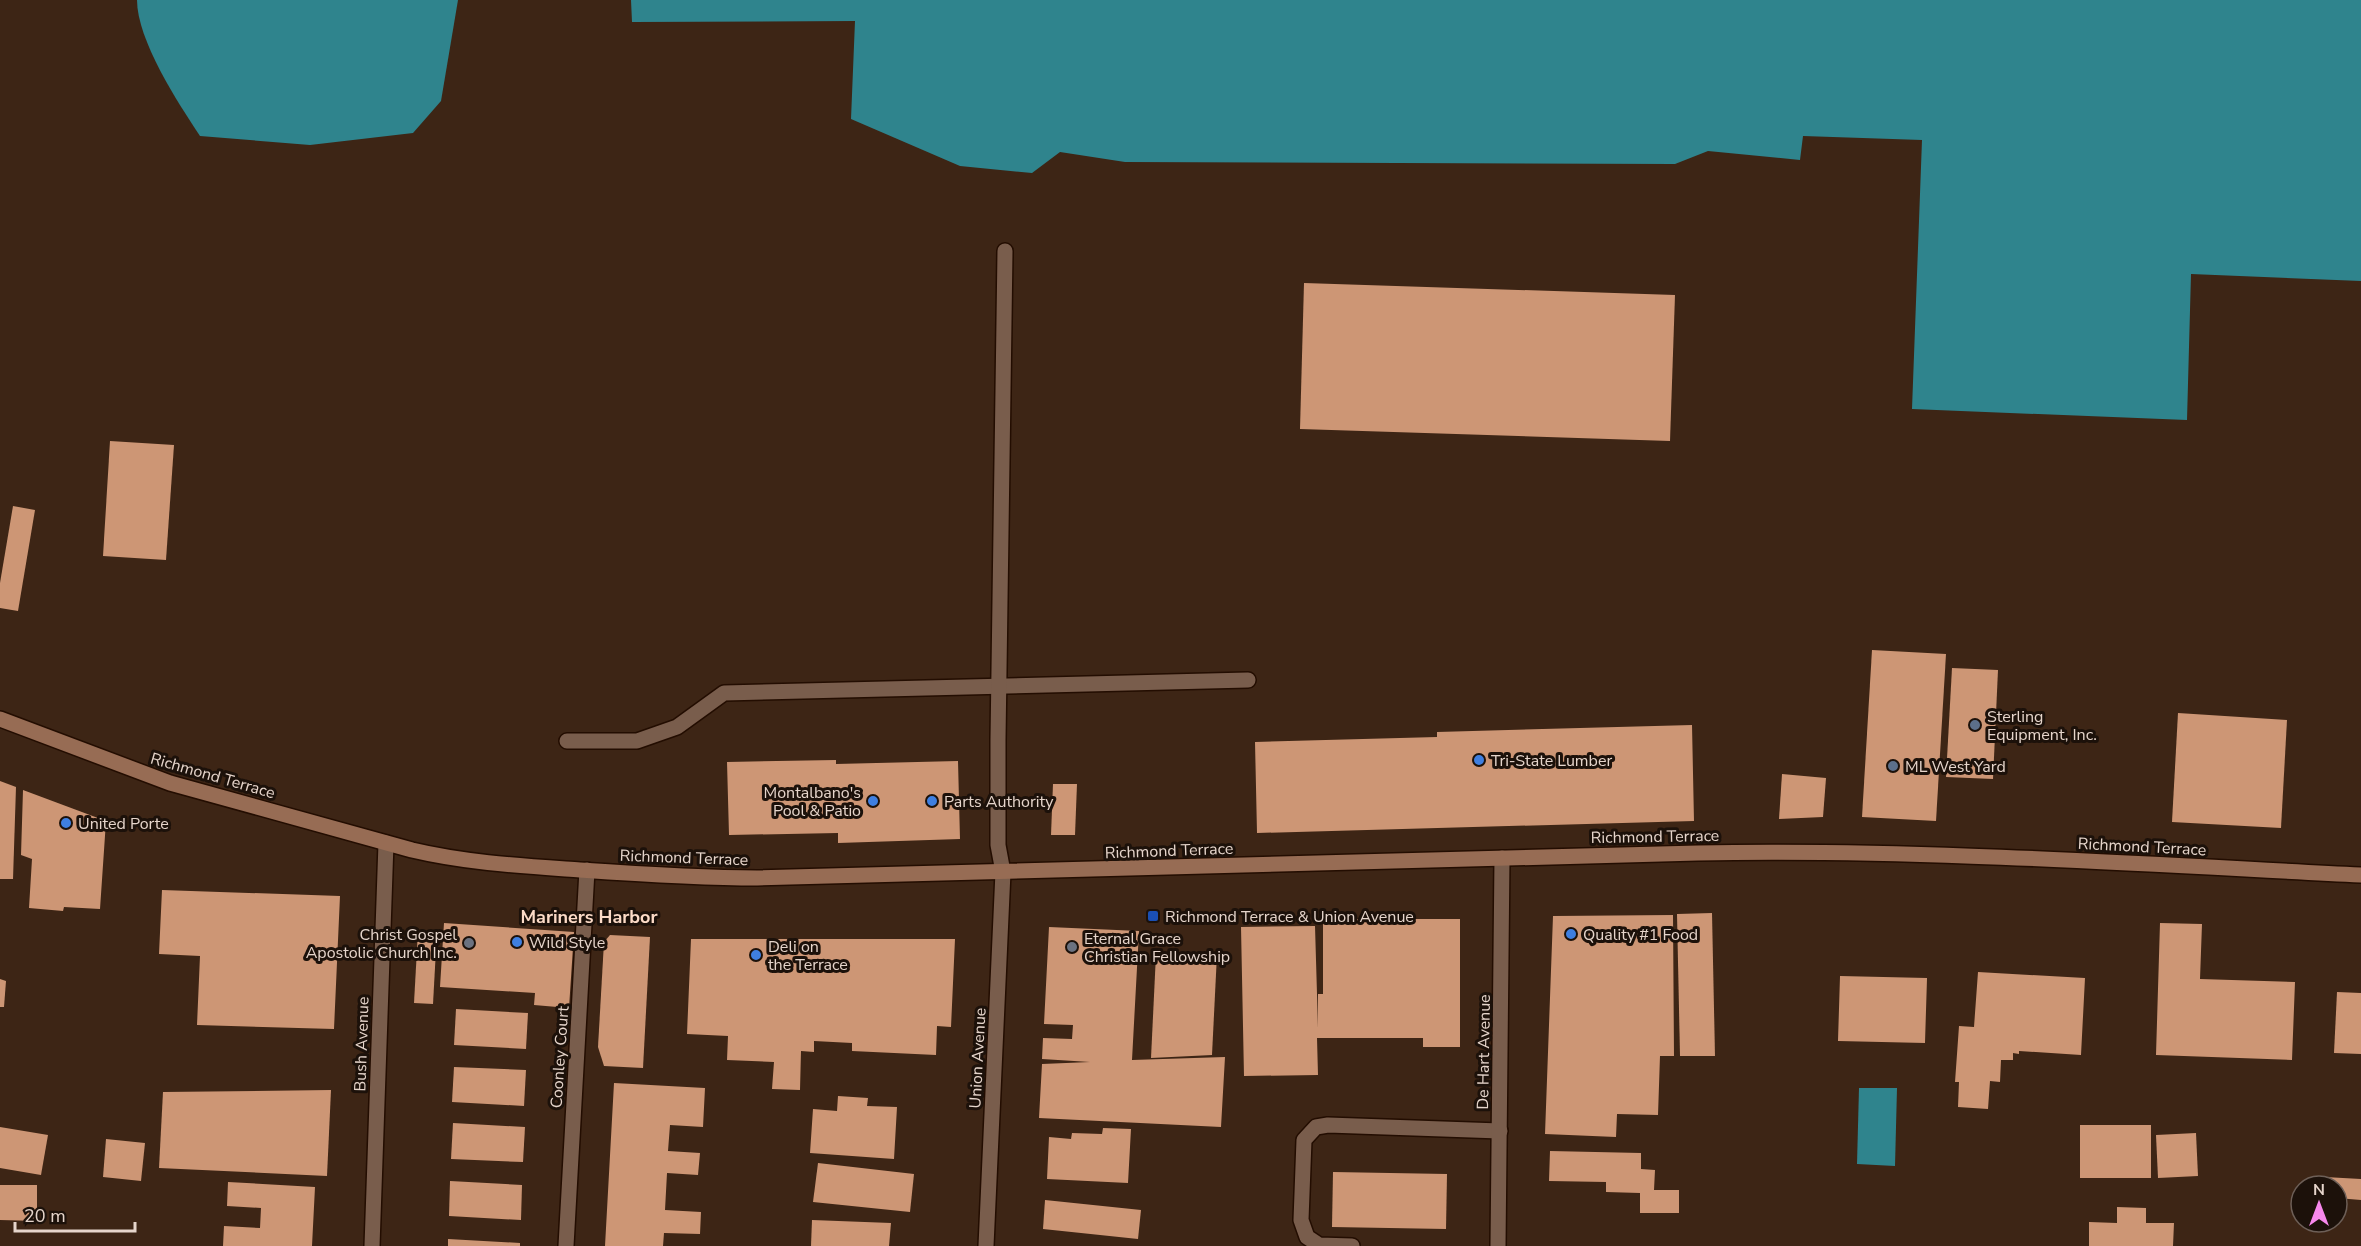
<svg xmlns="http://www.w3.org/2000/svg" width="2361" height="1246" font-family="'Nunito Sans',sans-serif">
	<rect width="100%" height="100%" fill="#3d2515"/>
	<g fill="#2f848d">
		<path d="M137,0H458L441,101L413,133L310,145L200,136C178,103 137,40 137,0Z"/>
		<polygon points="631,0 2361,0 2361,281 2191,274 2187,420 1912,409 1922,140 1803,136 1800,160 1708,151 1675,164 1125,162 1060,152 1032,173 960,166 851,119 855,21 632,22"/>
		<polygon points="1859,1088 1897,1088 1895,1166 1857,1164"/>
	</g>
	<g fill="#cd9675">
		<polygon points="1304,283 1675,295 1670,441 1300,429"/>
		<polygon points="110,441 174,445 166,560 103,556"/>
		<polygon points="13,506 35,510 18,611 0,608 0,583"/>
		<polygon points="1872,650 1946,654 1936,821 1862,817"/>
		<polygon points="1952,668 1998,670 1993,779 1946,777"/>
		<polygon points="2178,713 2287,720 2281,828 2172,822"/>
		<polygon points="1692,725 1694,821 1257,833 1255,742 1437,737 1437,732"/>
		<polygon points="836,760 836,764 958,761 960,839 838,843 838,833 729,835 727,762"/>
		<polygon points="1782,774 1826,778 1823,817 1779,819"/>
		<polygon points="0,781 16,787 13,879 0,879"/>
		<polygon points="1053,784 1077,784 1075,835 1051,835"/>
		<polygon points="23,790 106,821 100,909 64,907 63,911 29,908 32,859 21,855"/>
		<polygon points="162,890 340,896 334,1029 197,1025 200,956 159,954"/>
		<polygon points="1712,913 1715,1056 1680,1056 1677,914"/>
		<polygon points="1673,915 1674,1056 1660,1056 1658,1115 1617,1114 1616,1137 1545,1134 1553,916"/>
		<polygon points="1323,919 1460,919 1460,1047 1423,1047 1423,1038 1317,1038 1318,1075 1244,1076 1241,927 1315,926 1318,1028 1318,994 1323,994"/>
		<polygon points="444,923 574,932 569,1008 534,1005 535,993 440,987"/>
		<polygon points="2160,923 2202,924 2200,979 2295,982 2292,1060 2156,1055"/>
		<polygon points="1049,927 1139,931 1132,1060 1225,1057 1221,1127 1039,1118 1042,1064 1090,1062 1042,1059 1043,1038 1072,1039 1073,1025 1044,1024"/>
		<polygon points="418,931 437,931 433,1004 414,1003"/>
		<polygon points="610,935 650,937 643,1068 604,1066 598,1047 604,942"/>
		<polygon points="691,939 955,939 951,1027 937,1026 936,1055 852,1051 852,1043 814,1041 814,1052 801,1051 800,1090 772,1089 774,1062 727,1060 728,1036 687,1034"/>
		<polygon points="1156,954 1217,954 1212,1055 1151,1058"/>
		<polygon points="1978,972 2085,978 2081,1055 2019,1051 2019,1054 2013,1053 2013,1060 2001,1060 2000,1082 1990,1081 1988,1109 1958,1107 1959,1082 1955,1082 1959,1026 1974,1027"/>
		<polygon points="1840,976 1927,978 1925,1043 1838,1041"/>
		<polygon points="0,979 6,981 4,1007 0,1007"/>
		<polygon points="2337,992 2361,993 2361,1054 2334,1053"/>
		<polygon points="456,1009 528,1013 526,1049 454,1045"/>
		<polygon points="454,1067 526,1070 524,1106 452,1102"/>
		<polygon points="614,1083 705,1088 703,1127 670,1125 668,1151 700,1153 698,1175 667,1173 665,1210 701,1212 700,1234 664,1233 663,1246 605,1246"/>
		<polygon points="331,1090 327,1176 159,1168 163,1092"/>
		<polygon points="838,1096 868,1098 867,1106 897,1107 894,1159 810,1153 813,1109 837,1111"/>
		<polygon points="453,1123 525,1127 523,1162 451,1159"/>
		<rect x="2080" y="1125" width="71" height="53"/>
		<polygon points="0,1127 48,1135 41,1175 0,1168"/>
		<polygon points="1103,1128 1131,1129 1128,1183 1047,1179 1049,1137 1071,1139 1072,1133 1102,1134"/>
		<polygon points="2196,1133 2198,1176 2158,1178 2156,1135"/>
		<polygon points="106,1139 145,1143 141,1181 103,1177"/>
		<polygon points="1550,1151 1641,1153 1641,1169 1655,1170 1654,1190 1679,1190 1679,1213 1640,1213 1640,1193 1606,1192 1606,1182 1549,1181"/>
		<polygon points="818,1163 914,1174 910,1212 813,1202"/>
		<polygon points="1333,1172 1447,1174 1446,1229 1332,1227"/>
		<polygon points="2325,1177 2361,1179 2361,1200 2337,1198 2337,1186 2324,1186"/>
		<polygon points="450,1181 522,1185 521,1220 449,1216"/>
		<polygon points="228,1182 315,1187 312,1246 223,1246 224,1226 260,1228 261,1208 227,1206"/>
		<polygon points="0,1185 37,1185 37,1221 0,1220"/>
		<polygon points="1045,1200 1141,1210 1138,1239 1043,1229"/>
		<polygon points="2117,1207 2146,1208 2146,1223 2174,1223 2173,1246 2089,1246 2089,1222 2117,1223"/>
		<polygon points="812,1220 891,1223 889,1246 811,1246"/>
		<polygon points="448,1239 520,1243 520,1246 448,1246"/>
	</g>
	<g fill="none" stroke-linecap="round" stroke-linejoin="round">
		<defs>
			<g id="lane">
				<polyline points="567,741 637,741 677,727 724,693 1248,680"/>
				<polyline points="1003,872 998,845 998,740 1005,251"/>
				<polyline points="1352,1246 1319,1245 1307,1237 1301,1220 1304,1140 1316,1127 1328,1125 1500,1131"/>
			</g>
			<g id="street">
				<polyline points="372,1246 386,843"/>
				<polyline points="566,1246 587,870"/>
				<polyline points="986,1246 1003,872"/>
				<polyline points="1498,1246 1502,858"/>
			</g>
			<path id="secondary" d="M0,719L170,783L412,850C467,863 523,866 580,870C639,874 698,878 757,878L1698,853C1919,849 2140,864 2361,875"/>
		</defs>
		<use href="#lane" stroke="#230d01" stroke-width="18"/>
		<use href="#street" stroke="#230d01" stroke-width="18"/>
		<use href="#secondary" stroke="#230d01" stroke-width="18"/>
		<use href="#lane" stroke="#795d4c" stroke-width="15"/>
		<use href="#street" stroke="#795d4c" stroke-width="15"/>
		<use href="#secondary" stroke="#976c54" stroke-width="15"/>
	</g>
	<g fill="#5c6f8a" stroke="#1c110a" stroke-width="2">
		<circle cx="1975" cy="725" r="6"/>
		<circle cx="1893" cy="766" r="6"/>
	</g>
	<g fill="#3f7fe0" stroke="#1c110a" stroke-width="2">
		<circle cx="1479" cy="760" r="6"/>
		<circle cx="873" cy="801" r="6"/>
		<circle cx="932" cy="801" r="6"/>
		<circle cx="66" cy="823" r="6"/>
		<circle cx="1571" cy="934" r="6"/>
		<circle cx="517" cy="942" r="6"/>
		<circle cx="756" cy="955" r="6"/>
	</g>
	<rect fill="#1a4fb4" stroke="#1c110a" stroke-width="2" x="1147" y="910" width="12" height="12" rx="3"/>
	<g fill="#6b7280" stroke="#1c110a" stroke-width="2">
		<circle cx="469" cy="943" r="6"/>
		<circle cx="1072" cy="947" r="6"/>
	</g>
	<g text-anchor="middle" stroke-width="6" stroke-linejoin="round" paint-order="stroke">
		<g font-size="16" fill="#e6d5cb" stroke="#1c110a" text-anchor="start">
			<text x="1987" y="722">Sterling<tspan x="1987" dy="18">Equipment, Inc.</tspan></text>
			<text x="1491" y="766">Tri-State Lumber</text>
			<text x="1905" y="772">ML West Yard</text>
			<text x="861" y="798" text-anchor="end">Montalbano's<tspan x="861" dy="18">Pool &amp; Patio</tspan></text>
			<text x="944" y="807">Parts Authority</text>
			<text x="78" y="829">United Porte</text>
			<text x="1165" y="922">Richmond Terrace &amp; Union Avenue</text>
			<text x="457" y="940" text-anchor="end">Christ Gospel<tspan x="457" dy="18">Apostolic Church Inc.</tspan></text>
			<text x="1583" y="940">Quality #1 Food</text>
			<text x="1084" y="944">Eternal Grace<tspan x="1084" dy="18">Christian Fellowship</tspan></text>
			<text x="529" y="948">Wild Style</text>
			<text x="768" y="952">Deli on<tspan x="768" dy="18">the Terrace</tspan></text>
		</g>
		<g font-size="16" fill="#e6d5cb" stroke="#1c110a">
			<text transform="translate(213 775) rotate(16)" y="6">Richmond Terrace</text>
			<text transform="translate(1655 836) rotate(-1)" y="6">Richmond Terrace</text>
			<text transform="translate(2142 846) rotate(3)" y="6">Richmond Terrace</text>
			<text transform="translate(1169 850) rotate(-2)" y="6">Richmond Terrace</text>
			<text transform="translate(684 857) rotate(2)" y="6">Richmond Terrace</text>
			<text transform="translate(361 1044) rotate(-88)" y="6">Bush Avenue</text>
			<text transform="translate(1483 1052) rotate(-89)" y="6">De Hart Avenue</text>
			<text transform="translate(559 1057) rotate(-86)" y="6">Coonley Court</text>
			<text transform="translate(977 1058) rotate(-87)" y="6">Union Avenue</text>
		</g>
		<g font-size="18" font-weight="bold" fill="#fcdbc7" stroke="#1c110a">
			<text x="589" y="923">Mariners Harbor</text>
		</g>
	</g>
	<g transform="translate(2319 1204)"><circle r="28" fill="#1c110a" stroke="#6d5f57" stroke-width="1.5"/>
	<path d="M0-4.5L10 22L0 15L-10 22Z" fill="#f788ec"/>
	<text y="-9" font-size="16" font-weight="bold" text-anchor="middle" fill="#e6d5cb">N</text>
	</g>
	<path d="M15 1222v9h120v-9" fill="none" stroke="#e6d5cb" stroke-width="3"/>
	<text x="24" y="1222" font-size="18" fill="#e6d5cb" stroke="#1c110a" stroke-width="4.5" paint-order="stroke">20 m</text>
</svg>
